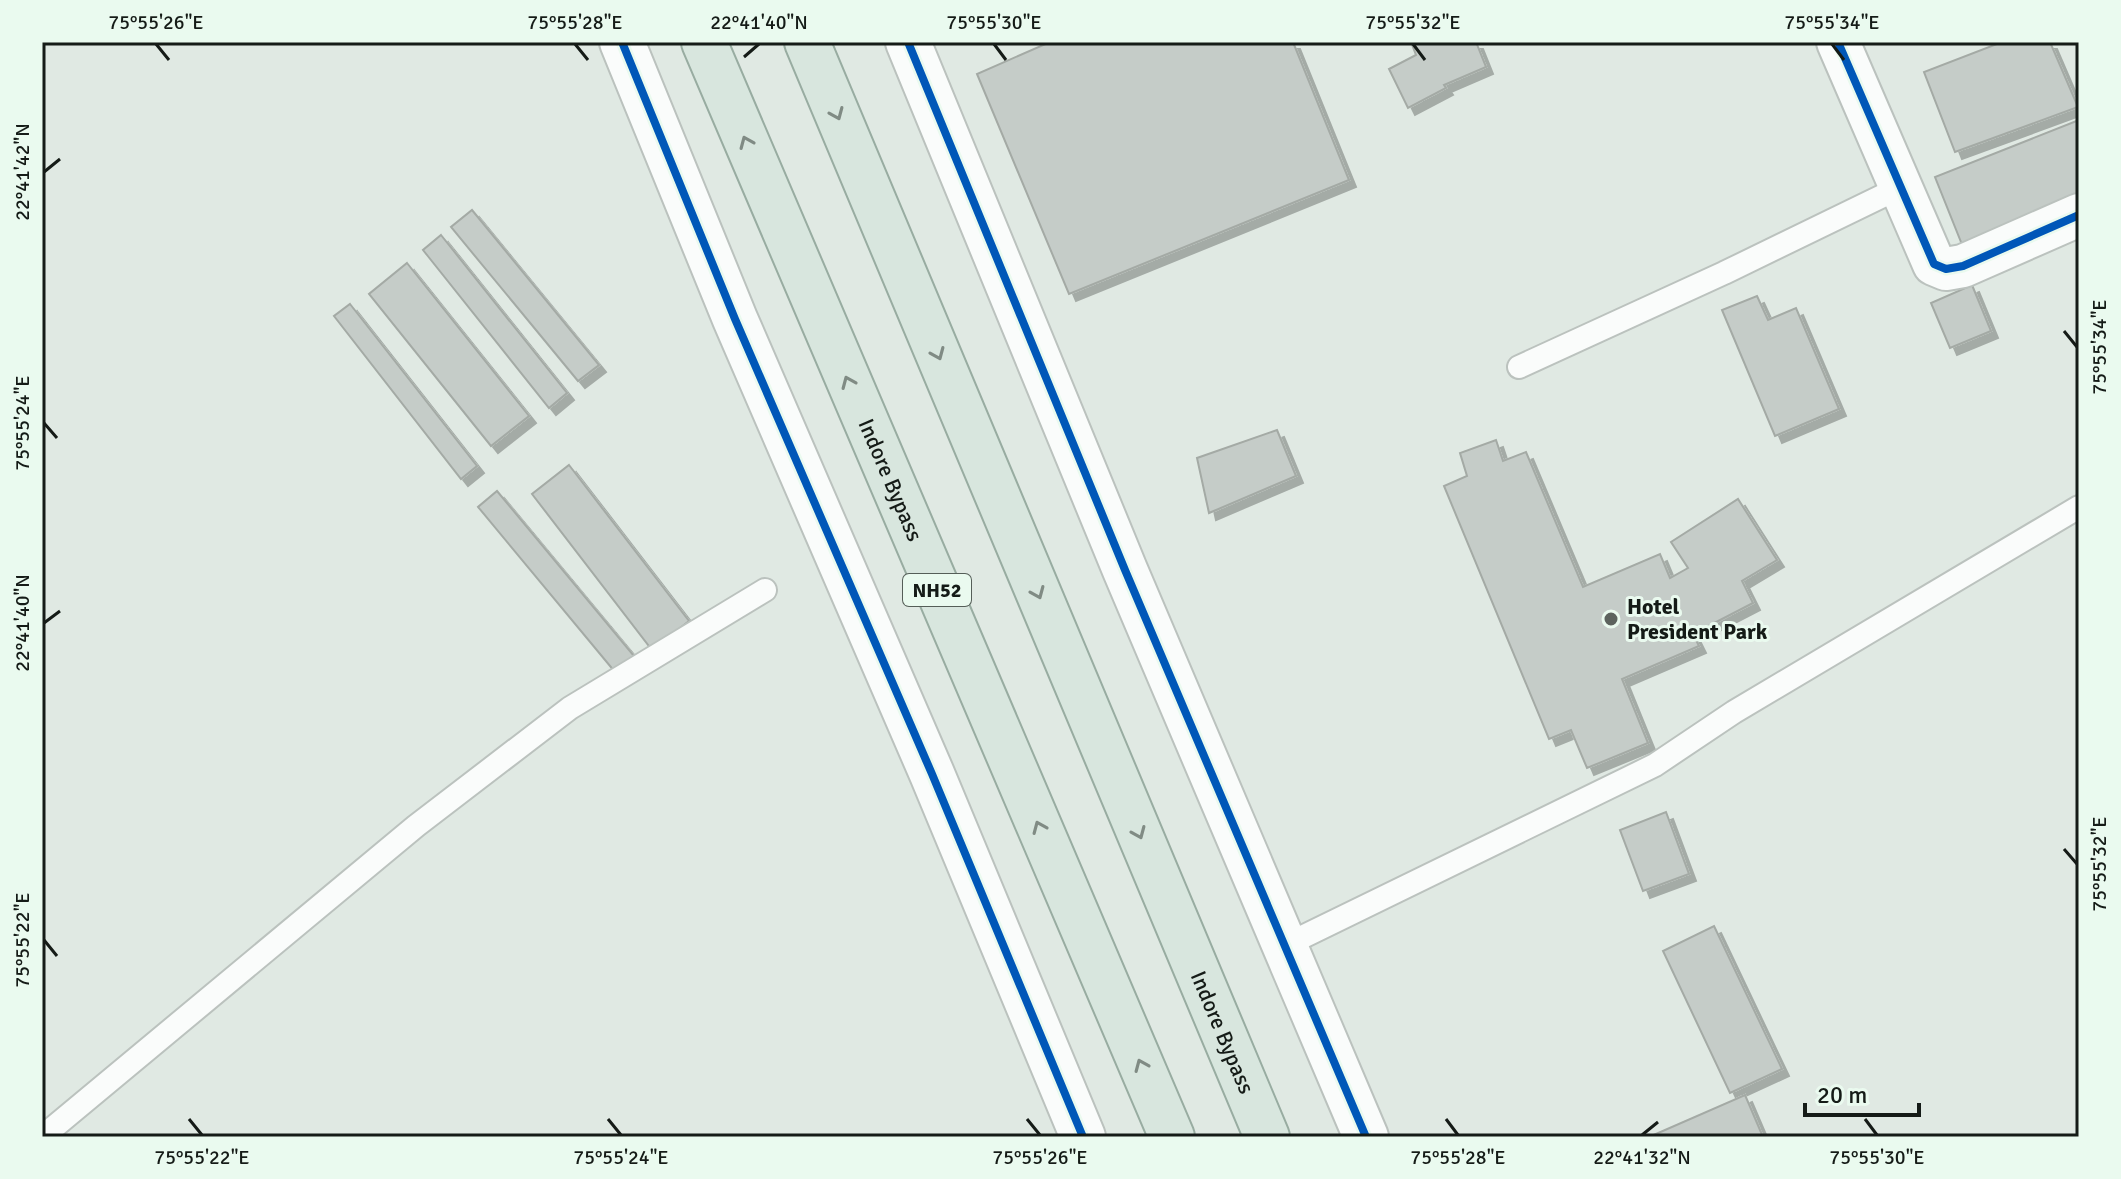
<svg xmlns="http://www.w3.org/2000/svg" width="2121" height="1179" font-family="Signika,sans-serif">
	<defs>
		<filter id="shadow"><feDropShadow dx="7" dy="7" stdDeviation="0" flood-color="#0004"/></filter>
	</defs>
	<rect width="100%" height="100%" fill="#e0e9e3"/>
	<g fill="#c5ccc8" stroke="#a4aaa5" stroke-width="2" filter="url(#shadow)">
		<polygon points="1050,42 1293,42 1349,180 1069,294 977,74"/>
		<polygon points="1411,42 1476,42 1486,67 1444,85 1446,88 1408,108 1389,69 1416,55"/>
		<polygon points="2002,42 2050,42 2078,107 1955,152 1924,72"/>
		<polygon points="2079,120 2079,207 1965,252 1935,177"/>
		<polygon points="472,210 599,365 578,381 451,227"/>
		<polygon points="441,235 567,393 549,408 423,250"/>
		<polygon points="407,263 529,416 491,446 369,294"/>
		<polygon points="1972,285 1991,331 1950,348 1931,303"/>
		<polygon points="1757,296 1768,320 1796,308 1839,409 1775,436 1722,310"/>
		<polygon points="350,304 477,466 461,479 334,316"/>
		<polygon points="1277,430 1296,476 1209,513 1197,458"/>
		<polygon points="1496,440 1503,461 1526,452 1583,587 1660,554 1670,578 1688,568 1671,542 1738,499 1777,560 1742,581 1753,603 1693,634 1699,646 1622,679 1648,743 1587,768 1571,730 1549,739 1444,486 1467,476 1460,453"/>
		<polygon points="569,465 689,621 652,650 532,494"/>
		<polygon points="497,491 639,662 620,678 478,507"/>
		<polygon points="1666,812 1689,874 1643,891 1620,830"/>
		<polygon points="1714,926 1782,1069 1730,1093 1663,951"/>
		<polygon points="1745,1095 1763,1137 1649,1137"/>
	</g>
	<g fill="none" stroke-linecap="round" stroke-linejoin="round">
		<defs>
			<g id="service">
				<polyline points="1519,367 1724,273 1901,187"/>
				<polyline points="1286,945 1655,765 1734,712 2079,507"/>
				<polyline points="42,1137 416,826 570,708 765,590"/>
			</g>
			<polyline id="minor" points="1838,42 1934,264 1946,269 1963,266 2079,215"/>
			<g id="tertiary">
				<polyline points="622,42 735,319 932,774 1083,1137"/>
				<polyline points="908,42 1125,570 1366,1137"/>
			</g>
			<g id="trunk">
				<path id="s1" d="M704,42L1172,1137"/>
				<path id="s2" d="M807,42L1267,1137"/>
			</g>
		</defs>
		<use href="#service" stroke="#bbc2be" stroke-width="26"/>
		<use href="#minor" stroke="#bbc2be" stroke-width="46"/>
		<use href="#tertiary" stroke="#bbc2be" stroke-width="48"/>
		<use href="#trunk" stroke="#98aca1" stroke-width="48"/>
		<use href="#service" stroke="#fafcfb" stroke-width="22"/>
		<use href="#minor" stroke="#fafcfb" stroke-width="42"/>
		<use href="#tertiary" stroke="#fafcfb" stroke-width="44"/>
		<use href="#trunk" stroke="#d8e6de" stroke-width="44"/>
		<defs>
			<g id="cycleway">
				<polyline points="622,42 735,319 932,774 1083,1137"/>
				<polyline points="908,42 1125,570 1366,1137"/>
				<polyline points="1838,42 1934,264 1946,269 1963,266 2079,215"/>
			</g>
		</defs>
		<use href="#cycleway" stroke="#eafaef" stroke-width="13"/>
		<use href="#cycleway" stroke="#0057b8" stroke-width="8"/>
	</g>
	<defs><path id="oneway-chevron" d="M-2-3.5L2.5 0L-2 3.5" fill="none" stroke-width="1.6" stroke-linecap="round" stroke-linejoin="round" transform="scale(2)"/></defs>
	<g stroke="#808b84">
		<use href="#oneway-chevron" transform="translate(837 114) rotate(67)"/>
		<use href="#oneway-chevron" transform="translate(746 142) rotate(-113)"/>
		<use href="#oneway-chevron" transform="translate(938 354) rotate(67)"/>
		<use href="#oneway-chevron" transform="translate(848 382) rotate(-113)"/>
		<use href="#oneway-chevron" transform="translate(1038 593) rotate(67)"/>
		<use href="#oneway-chevron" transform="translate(1039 827) rotate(-113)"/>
		<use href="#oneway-chevron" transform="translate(1139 833) rotate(67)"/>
		<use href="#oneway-chevron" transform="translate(1141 1065) rotate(-113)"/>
	</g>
	<path fill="none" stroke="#151b17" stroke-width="3" d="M156,44L169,60M575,44L588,60M994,44L1006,60M1413,44L1425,60M1832,44L1844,60M744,57L759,44M44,172L60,159M2064,331L2077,347M44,423L57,438M44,623L60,611M2064,849L2077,864M44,940L57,956M189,1119L202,1135M608,1119L621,1135M1027,1119L1040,1135M1446,1119L1458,1135M1865,1119L1877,1135M1642,1135L1658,1122"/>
	<circle fill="#5c635e" stroke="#eafaef" stroke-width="3" cx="1611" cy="619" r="8"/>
	<g text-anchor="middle" stroke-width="6" stroke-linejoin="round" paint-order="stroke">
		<rect fill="#eafaef" stroke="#555e58" stroke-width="2" x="903" y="574" width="68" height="32" rx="6"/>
		<g font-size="20" font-weight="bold" fill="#151b17">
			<text x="937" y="597">NH52</text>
		</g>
		<g font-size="22" fill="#151b17" stroke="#eafaef">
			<text dy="8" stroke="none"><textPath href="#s1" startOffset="476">Indore Bypass</textPath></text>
			<text dy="8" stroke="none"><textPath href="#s2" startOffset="1074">Indore Bypass</textPath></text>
		</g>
		<g font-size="22" font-weight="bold" fill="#151b17" stroke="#eafaef" text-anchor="start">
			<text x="1627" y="614">Hotel<tspan x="1627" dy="25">President Park</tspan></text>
		</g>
	</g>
	<rect width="2121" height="1179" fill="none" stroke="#eafaef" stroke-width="88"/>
	<path d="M1805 1103v12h114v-12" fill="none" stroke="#151b17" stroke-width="4"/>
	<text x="1817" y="1103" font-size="24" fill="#151b17" stroke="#eafaef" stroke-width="6" paint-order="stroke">20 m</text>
	<rect x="44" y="44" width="2033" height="1091" fill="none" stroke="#151b17" stroke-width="3"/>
	<g font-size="20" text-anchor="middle" fill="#151b17">
		<text x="156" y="29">75°55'26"E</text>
		<text x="575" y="29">75°55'28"E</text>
		<text x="759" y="29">22°41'40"N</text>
		<text x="994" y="29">75°55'30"E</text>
		<text x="1413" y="29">75°55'32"E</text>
		<text x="1832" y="29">75°55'34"E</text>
		<text transform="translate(22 172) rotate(-90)" y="7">22°41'42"N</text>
		<text transform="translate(2099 347) rotate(-90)" y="7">75°55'34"E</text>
		<text transform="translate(22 423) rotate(-90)" y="7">75°55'24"E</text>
		<text transform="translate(22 623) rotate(-90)" y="7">22°41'40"N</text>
		<text transform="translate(2099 864) rotate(-90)" y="7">75°55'32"E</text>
		<text transform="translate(22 940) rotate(-90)" y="7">75°55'22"E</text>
		<text x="202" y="1164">75°55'22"E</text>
		<text x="621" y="1164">75°55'24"E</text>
		<text x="1040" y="1164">75°55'26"E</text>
		<text x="1458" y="1164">75°55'28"E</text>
		<text x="1642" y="1164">22°41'32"N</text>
		<text x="1877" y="1164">75°55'30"E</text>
	</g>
</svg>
